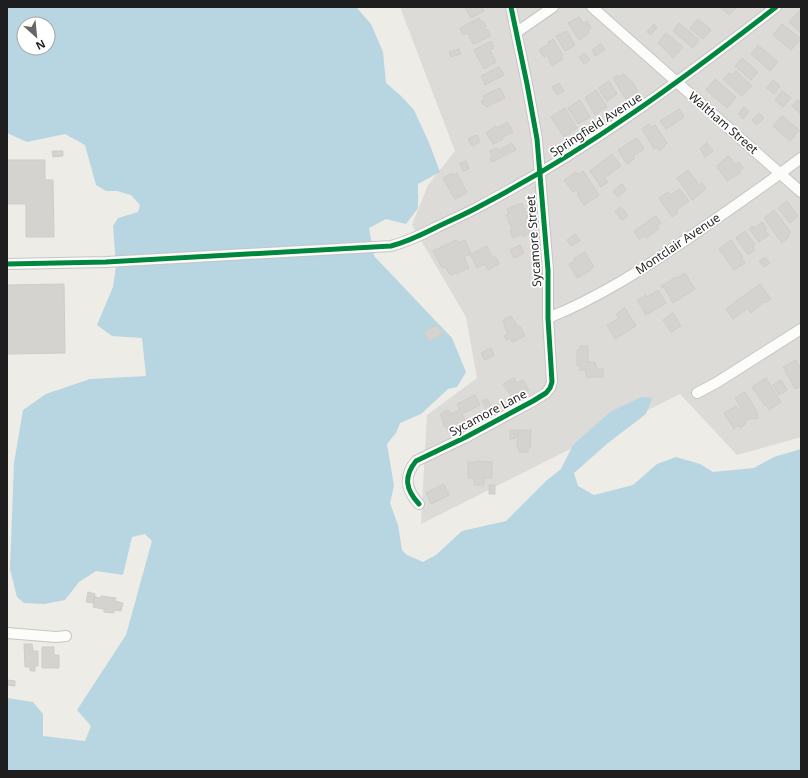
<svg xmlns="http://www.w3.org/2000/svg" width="808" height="778" font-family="'Noto Sans',sans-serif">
	<rect width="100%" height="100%" fill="#edece6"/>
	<polygon fill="#dcdbd8" points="400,7 801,7 801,437 737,455 680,394 421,524 427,415 477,378 466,317 412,225 428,185 455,151"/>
	<path fill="#b8d5e2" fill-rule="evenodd" d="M7,7H356L371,24L383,52L386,83L401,96L414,110L430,145L440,172L418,184V208L406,224L386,219L369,228L374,256L452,338L466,372L457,387L448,389L421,414L400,423L396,433L387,444L394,486L390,503L398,525L402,550L407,555L423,562L436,555L462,531L506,521L546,481L561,469L573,445L610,412L641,397L652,398L646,414L608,443L574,473L578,486L594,495L633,485L657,464L676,457L700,464L713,472L754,468L774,457L801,449V771H7V698L33,702L43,714V736L85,741L91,726L77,710L126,635L152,541L145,534L132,537L123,575L96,571L79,582L65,600L44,604L24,603L17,597L10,569L14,463L23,410L46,394L90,379L146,376L142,338L112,336L97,325L113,287L116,266L113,226L118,218L138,212L140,205L131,195L117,191H106L96,185L85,145L65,134L27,142L7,133ZM24,24H48V48H24Z"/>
	<g fill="#d5d3cf" stroke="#d0cdc7">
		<polygon points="465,7 482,7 484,11 471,18"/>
		<polygon points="720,7 737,7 729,15"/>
		<polygon points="799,11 801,12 801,33 789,22"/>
		<polygon points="579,17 583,23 587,21 591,28 588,30 589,33 579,40 568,23"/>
		<polygon points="479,18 481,22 483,21 486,26 484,28 486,30 487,29 491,36 473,44 468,33 463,35 460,28"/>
		<polygon points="698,19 711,30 703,39 690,28"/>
		<polygon points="679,23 699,40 693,48 673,31"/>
		<polygon points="654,24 657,27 651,35 647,32"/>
		<polygon points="782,24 801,39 791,50 773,35"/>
		<polygon points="567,31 575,45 565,51 556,36"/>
		<polygon points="666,33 683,47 673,58 658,43"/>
		<polygon points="553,39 563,55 561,56 563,59 552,66 547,55 544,57 539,50 549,44 548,42"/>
		<polygon points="491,41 494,48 490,50 496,62 484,69 474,50"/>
		<polygon points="601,44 605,50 595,56 592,50"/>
		<polygon points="758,45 778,62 770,71 751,54"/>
		<polygon points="459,49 461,54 451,57 449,52"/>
		<polygon points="585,53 590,60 584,64 579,57"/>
		<polygon points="742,58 758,72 751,80 735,66"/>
		<polygon points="499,67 504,75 485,85 481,76"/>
		<polygon points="736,71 752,86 742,96 723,79 729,73 732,75"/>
		<polygon points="624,74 630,80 631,80 638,91 626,99 613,78 618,75 619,77"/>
		<polygon points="715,79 736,97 727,108 706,90"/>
		<polygon points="773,80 780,86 774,94 766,88"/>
		<polygon points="609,81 617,94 607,101 598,88"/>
		<polygon points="559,83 564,91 557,95 552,87"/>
		<polygon points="500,88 505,98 486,107 485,104 483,105 481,101 485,99 483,96"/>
		<polygon points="596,90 607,107 595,115 585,98"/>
		<polygon points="782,91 791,98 783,107 775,100"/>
		<polygon points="580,100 590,117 578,124 568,108"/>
		<polygon points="797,100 801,102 801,114 792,106"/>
		<polygon points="744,107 749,112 743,119 738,114"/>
		<polygon points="565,108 577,128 564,137 551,117"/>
		<polygon points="679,109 684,117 666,129 660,121"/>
		<polygon points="759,113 764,118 757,125 752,120"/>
		<polygon points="782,116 799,130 790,141 773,126"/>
		<polygon points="508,122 513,132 502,137 503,139 493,144 486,133 496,126 497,128"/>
		<polygon points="649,124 651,127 655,125 667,143 664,145 665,146 659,151 657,147 654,149 642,129"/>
		<polygon points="477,135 480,142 472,146 468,139"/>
		<polygon points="637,138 644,149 633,156 635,158 627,164 618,150"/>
		<polygon points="512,143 516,150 492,162 490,158 493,157 490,151 497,148 498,150"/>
		<polygon points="707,143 713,151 705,157 700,148"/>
		<polygon points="52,151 63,151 63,156 53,157"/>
		<polygon points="612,154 621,166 604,178 608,182 601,187 590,171"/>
		<polygon points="728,156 729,158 730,157 735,165 739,162 743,168 739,171 740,173 727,181 717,166"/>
		<polygon points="7,160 45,160 45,180 53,180 54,237 26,237 26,204 7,204"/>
		<polygon points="466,161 469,169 463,171 460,163"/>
		<polygon points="688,170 699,185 702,183 706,189 692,200 677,178"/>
		<polygon points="583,171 599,195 584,205 577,195 579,194 576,190 573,192 564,180 576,172 578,174"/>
		<polygon points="452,173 453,175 457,173 467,193 455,199 443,178"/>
		<polygon points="622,184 626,190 618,197 613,191"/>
		<polygon points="680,189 689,201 676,210 678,213 672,217 659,198 668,192 671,195"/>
		<polygon points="787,201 798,216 790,223 778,208"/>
		<polygon points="522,203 528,217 527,217 530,223 527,224 531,233 523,237 522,234 513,238 510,230 512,229 506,215 509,214 507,209"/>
		<polygon points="621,207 628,216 622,220 615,211"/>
		<polygon points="774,210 791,232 788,235 789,237 782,243 764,218"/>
		<polygon points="656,216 661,223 657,226 659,229 646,238 644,236 639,239 634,231"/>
		<polygon points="762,222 767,228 765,230 769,235 759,242 749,229 753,226 754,228"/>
		<polygon points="745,231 755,245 753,247 755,250 748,255 736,238"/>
		<polygon points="575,234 580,241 571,246 567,240"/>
		<polygon points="456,240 458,243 465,240 471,254 487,246 493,258 496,257 499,264 488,270 485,264 477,268 470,254 464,257 469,268 456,274 455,273 450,275 445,267 442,268 433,251"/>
		<polygon points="731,240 743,257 741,258 745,263 734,270 719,249"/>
		<polygon points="520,245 524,253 514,258 510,250"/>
		<polygon points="585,252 594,267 591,268 591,270 577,278 569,264 575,260 574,258"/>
		<polygon points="765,257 770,263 764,267 759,261"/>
		<polygon points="685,273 695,289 673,303 664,287 662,288 661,286 676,277 677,278"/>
		<polygon points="64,284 65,353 7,354 7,285"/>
		<polygon points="760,284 771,299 765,303 764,302 751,313 748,308 733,319 726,309"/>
		<polygon points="658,290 666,303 646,315 637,300 646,295 647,297"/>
		<polygon points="625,308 636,326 615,339 607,325 619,318 616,314"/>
		<polygon points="673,313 681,326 671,332 663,320"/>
		<polygon points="511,316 518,327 520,326 525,336 512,342 510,339 506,340 504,336 508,334 504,325 505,325 503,320"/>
		<polygon points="437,325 443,334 429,341 424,332"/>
		<polygon points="580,346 588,346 588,362 595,362 597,369 603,369 603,377 586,377 586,370 580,370 580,366 577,366 577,350 580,350"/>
		<polygon points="491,348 494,355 485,360 481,353"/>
		<polygon points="796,360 801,369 801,386 795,389 783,367"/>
		<polygon points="514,378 517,383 523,380 529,390 513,399 503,384"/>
		<polygon points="766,378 781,402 769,410 766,405 765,406 752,387"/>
		<polygon points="781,380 787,390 779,395 773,385"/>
		<polygon points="745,392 757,412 758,418 755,419 751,418 745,422 746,424 740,428 739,425 734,429 724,413 736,406 739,410 741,408 735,398"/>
		<polygon points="475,395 480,405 462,414 467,423 448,431 446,426 444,427 443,424 444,424 440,414 448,410 451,414 460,410 457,404"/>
		<polygon points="487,399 491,406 486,409 482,401"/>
		<polygon points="510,430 516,430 516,438 510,439"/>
		<polygon points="518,430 531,430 530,448 528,448 528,452 519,452 519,448 517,448"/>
		<polygon points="476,461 492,462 492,478 484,478 484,485 474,485 474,478 468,478 468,462 476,463"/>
		<polygon points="444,484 449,495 431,504 426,493"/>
		<rect x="489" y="485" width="6" height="9"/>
		<polygon points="88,592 95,594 94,603 86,602"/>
		<polygon points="101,596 116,598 115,601 123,603 121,611 114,610 114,613 104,612 104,609 93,607 95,597 100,598"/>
		<polygon points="24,644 32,644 33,651 38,651 38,666 35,666 35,671 30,671 30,667 25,667"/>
		<polygon points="42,647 54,647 54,655 59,655 59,668 42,668"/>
		<polygon points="7,680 15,681 15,686 7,685"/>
	</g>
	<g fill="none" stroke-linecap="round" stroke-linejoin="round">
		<defs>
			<g id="minor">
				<polyline points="592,7 801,192"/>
				<polyline points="517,32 553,7"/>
				<path d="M7,264L106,262L391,246C406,242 419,236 433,229C449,221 466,214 482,205C587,150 682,80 776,7"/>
				<path d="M548,318C598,298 643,269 687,239C726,212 764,186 801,158"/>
				<polyline points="697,393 716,383 801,329"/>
				<path d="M419,504C406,490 403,477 416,461L466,437L533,401L546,393L550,388L552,382L548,318V270L537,139L527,84L511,7"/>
				<polyline points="7,633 56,637 66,636"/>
			</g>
		</defs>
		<use href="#minor" stroke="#c5c5c2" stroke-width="12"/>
		<use href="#minor" stroke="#fcfcfb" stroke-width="10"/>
		<defs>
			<g id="cycleway">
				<path d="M7,264L106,262L391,246C406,242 419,236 433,229C449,221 466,214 482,205C587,150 682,80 776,7"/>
				<path d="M419,504C406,490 403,477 416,461L466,437L533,401L546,393L550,388L552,382L548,318V270L537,139L527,84L511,7"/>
			</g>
		</defs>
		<use href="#cycleway" stroke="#fff" stroke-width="8"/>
		<use href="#cycleway" stroke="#00873e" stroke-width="5"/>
	</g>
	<g text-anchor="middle" stroke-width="3.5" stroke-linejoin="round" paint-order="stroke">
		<g font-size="12" fill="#1e1e1e" stroke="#fff">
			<text transform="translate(723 123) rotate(41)" y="4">Waltham Street</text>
			<text transform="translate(596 125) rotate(-33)" y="4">Springfield Avenue</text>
			<text transform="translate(534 241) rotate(-94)" y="4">Sycamore Street</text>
			<text transform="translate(678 244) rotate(-34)" y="4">Montclair Avenue</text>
			<text transform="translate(488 413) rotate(-28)" y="4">Sycamore Lane</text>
		</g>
	</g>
	<rect width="808" height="778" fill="none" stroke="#1e1e1e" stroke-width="16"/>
	<g transform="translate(36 36) rotate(153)"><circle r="19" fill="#ffffff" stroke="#a5a5a5"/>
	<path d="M0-3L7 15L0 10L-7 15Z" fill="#666664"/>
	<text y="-6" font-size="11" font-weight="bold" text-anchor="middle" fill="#1e1e1e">N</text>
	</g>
</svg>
